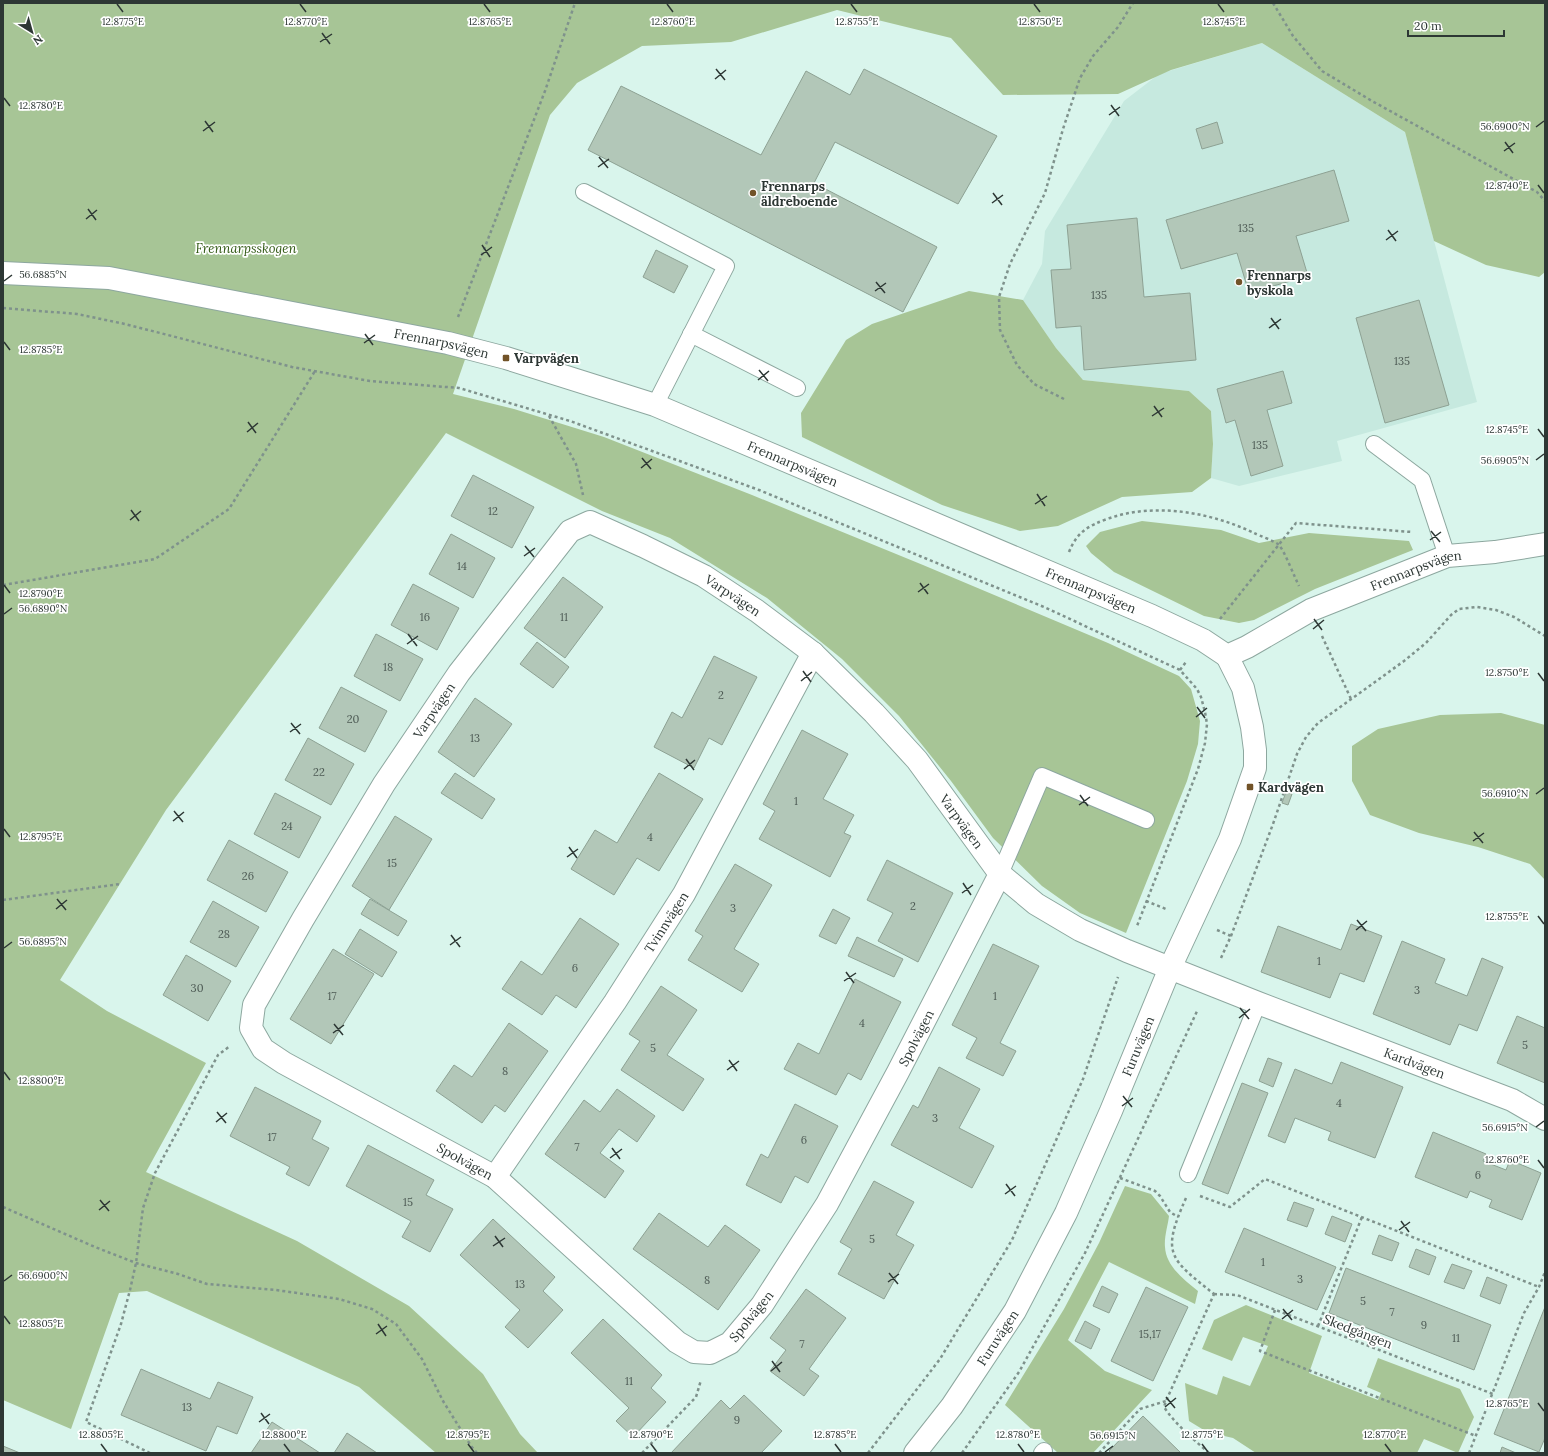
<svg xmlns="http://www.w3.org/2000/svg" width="1548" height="1456" font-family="Lora,serif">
	<rect width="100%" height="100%" fill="#d9f5ec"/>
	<polygon fill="#c6e9df" points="1262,43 1405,132 1477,402 1337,441 1342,461 1239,486 1211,478 1213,444 1211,411 1189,391 1083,380 1056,348 1023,300 1042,264 1045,231 1124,101 1159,74"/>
	<g fill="#a7c596">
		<polygon points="3,3 1545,3 1545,272 1539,277 1486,265 1434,241 1405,132 1262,43 1171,70 1118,94 1003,95 951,38 837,10 731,42 642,46 577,83 550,115 453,394 514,409 604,437 752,495 923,565 1108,643 1179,676 1191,689 1200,721 1198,744 1187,781 1126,933 1080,913 1042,886 993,838 951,781 899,716 842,659 767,598 670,538 602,511 446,433 166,810 60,980 107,1011 206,1063 146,1172 297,1241 409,1306 483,1374 520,1434 538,1453 436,1453 359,1387 147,1291 119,1293 71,1429 3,1400"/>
		<polygon points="969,291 1023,300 1056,348 1083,380 1189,391 1211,411 1213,444 1211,478 1192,492 1122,497 1058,526 1020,531 942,505 802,437 801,413 846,340 872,324"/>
		<polygon points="1142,521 1221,530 1259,543 1309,533 1409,541 1413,550 1315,589 1254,620 1239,623 1204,616 1114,572 1091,553 1086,546 1100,532"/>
		<polygon points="1501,713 1545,725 1545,880 1530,864 1478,847 1419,833 1370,815 1352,781 1352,746 1378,729 1440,715"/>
		<path d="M1125,1186L1151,1194L1169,1216C1168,1225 1164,1237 1165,1247C1166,1266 1184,1280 1198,1291L1195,1304L1109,1262L1068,1340L1105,1371L1152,1390L1093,1453H1058L1005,1405L1064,1309L1099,1243Z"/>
		<polygon points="1246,1305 1322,1336 1309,1373 1378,1400 1381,1393 1367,1387 1378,1358 1460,1389 1474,1417 1458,1453 1424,1439 1417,1453 1256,1453 1233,1438 1207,1432 1189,1421 1185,1383 1217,1395 1223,1376 1250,1386 1268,1346 1243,1337 1232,1361 1202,1349 1214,1320"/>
	</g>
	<g fill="#b2c7b8" stroke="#8da193">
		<polygon points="864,69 997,136 958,204 835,142 814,183 937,247 903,312 588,150 621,86 761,155 806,71 850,95"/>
		<polygon points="1217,122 1223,143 1202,149 1196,129"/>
		<polygon points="1334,170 1349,221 1296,236 1308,276 1249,293 1237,253 1181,269 1166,220"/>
		<polygon points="1137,218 1144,297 1190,293 1196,360 1084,370 1081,326 1056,328 1051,270 1071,269 1067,225"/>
		<polygon points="656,250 688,266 674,293 643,277"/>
		<polygon points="1419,300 1449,405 1385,423 1356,318"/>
		<polygon points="1283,371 1292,403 1267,410 1283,466 1251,476 1235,420 1226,423 1217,389"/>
		<polygon points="473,475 534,507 512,548 451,516"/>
		<polygon points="451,534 495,558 473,598 429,574"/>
		<polygon points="563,577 603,607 565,658 524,628"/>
		<polygon points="413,584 459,608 437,650 391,625"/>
		<polygon points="376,634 423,659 400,701 354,676"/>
		<polygon points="537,642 569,667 553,688 520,664"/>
		<polygon points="714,656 757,677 722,745 709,738 694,768 654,747 672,712 682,718"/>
		<polygon points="341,687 387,711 365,752 319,728"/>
		<polygon points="475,698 512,724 474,777 438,752"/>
		<polygon points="802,730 848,754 823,799 854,815 844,833 851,836 830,877 759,839 775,811 763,804"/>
		<polygon points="308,738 354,764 331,805 285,780"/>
		<polygon points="455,773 495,799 482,819 441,793"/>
		<polygon points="659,773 703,799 659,871 637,858 614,895 571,869 595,830 617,843"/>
		<polygon points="1286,792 1292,794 1288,805 1282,803"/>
		<polygon points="275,793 321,817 299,858 254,834"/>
		<polygon points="395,816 432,839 389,910 352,886"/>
		<polygon points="229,840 288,872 266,912 207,880"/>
		<polygon points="887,860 953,893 918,962 878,941 893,913 867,900"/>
		<polygon points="735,864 772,885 734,949 759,964 742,992 688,960 703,936 695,931"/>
		<polygon points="370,899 407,921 398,936 361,914"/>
		<polygon points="213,901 259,927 236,967 190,942"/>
		<polygon points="833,909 850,918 836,944 819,936"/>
		<polygon points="580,918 619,944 576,1008 556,995 542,1015 502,989 521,961 542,975"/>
		<polygon points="1351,924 1382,936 1364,982 1340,973 1330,998 1261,972 1278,926 1341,950"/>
		<polygon points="360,929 397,952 382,977 345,954"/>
		<polygon points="857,937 903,959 894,977 848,956"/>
		<polygon points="1402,941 1445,959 1435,983 1467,996 1482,958 1503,967 1477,1031 1459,1024 1450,1045 1373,1014"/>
		<polygon points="993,944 1039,966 1000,1043 1016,1051 1003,1076 966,1058 977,1038 952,1025"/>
		<polygon points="333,949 374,974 331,1044 290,1019"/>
		<polygon points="186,955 231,981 208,1021 163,995"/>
		<polygon points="855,979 901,1002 861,1080 848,1073 836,1095 784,1069 798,1043 819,1054"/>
		<polygon points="661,986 697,1010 667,1055 704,1079 683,1111 621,1070 640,1041 629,1034"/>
		<polygon points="1517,1016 1545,1028 1545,1083 1497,1063"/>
		<polygon points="509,1023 548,1051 505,1112 495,1105 482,1123 436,1091 454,1065 472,1077"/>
		<polygon points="1268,1058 1282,1063 1273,1087 1259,1081"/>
		<polygon points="1341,1062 1403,1087 1375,1158 1328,1140 1331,1132 1295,1118 1285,1143 1268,1136 1295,1069 1332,1084"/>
		<polygon points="939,1067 980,1089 959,1128 994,1146 972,1188 891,1145 913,1105 918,1108"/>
		<polygon points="1242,1083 1268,1093 1228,1194 1202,1184"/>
		<polygon points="255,1087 321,1121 312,1139 329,1148 309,1186 286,1174 290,1167 230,1136"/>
		<polygon points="617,1089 655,1116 637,1142 619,1129 600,1153 624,1171 605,1198 545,1154 584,1100 600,1112"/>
		<polygon points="795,1104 838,1126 808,1183 795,1176 781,1203 746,1185 761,1154 768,1158"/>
		<polygon points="1433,1132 1486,1154 1483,1161 1506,1170 1510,1160 1541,1173 1522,1220 1489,1207 1492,1200 1470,1191 1467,1198 1415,1177"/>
		<polygon points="368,1145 434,1180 426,1195 453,1209 430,1252 402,1237 411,1221 346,1186"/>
		<polygon points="874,1181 914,1202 896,1235 914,1245 884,1299 838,1274 852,1249 840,1242"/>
		<polygon points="1294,1202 1314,1209 1307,1227 1287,1220"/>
		<polygon points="659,1213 708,1247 725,1225 760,1250 718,1310 633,1249"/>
		<polygon points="1332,1216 1352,1224 1345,1242 1325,1234"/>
		<polygon points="493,1219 555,1277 543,1291 563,1310 528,1348 505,1327 520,1310 460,1255"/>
		<polygon points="1244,1228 1336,1267 1317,1310 1225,1272"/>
		<polygon points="1379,1235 1399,1243 1392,1261 1372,1254"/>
		<polygon points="1416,1249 1436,1257 1429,1275 1409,1267"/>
		<polygon points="1452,1264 1472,1271 1464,1289 1444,1282"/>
		<polygon points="1346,1268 1491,1325 1474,1370 1329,1313"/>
		<polygon points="1487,1277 1507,1285 1500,1304 1480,1296"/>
		<polygon points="1102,1286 1118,1294 1109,1313 1093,1306"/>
		<polygon points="1146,1287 1188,1307 1153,1381 1111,1361"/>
		<polygon points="806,1289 846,1318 809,1369 819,1376 804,1396 770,1371 786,1350 770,1338"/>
		<polygon points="1545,1307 1545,1438 1539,1452 1494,1434"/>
		<polygon points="603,1319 662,1375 651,1388 666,1402 633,1437 616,1421 629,1408 571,1353"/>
		<polygon points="1085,1321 1100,1329 1091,1349 1075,1341"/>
		<polygon points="141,1369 210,1399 218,1382 253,1397 237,1434 217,1426 206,1451 121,1415"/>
		<polygon points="744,1395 782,1431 761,1453 671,1453 721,1400 730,1409"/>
		<polygon points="1143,1416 1181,1453 1111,1453 1109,1451"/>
		<polygon points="272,1422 320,1453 251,1453"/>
		<polygon points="347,1433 377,1453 334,1453"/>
		<polygon points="3,1446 20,1453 3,1453"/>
		<polygon points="1502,1447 1516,1453 1500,1453"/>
	</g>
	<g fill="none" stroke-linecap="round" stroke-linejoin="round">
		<defs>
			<g id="lane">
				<polyline points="584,192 726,266 655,405"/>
				<polyline points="691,334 797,388"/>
				<polyline points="1374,444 1422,480 1447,556"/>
				<polyline points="1000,874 1042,776 1146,820"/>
				<polyline points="1188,1174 1258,1003"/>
				<polyline points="1042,1453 1044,1451"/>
			</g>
			<g id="street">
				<path id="s1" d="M1000,874L898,1072L827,1204L762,1305L730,1343L710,1353L694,1352L677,1342L495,1177L284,1063L263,1049L251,1028L254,1005L303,919L384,784L459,673L570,531L590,522L643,546L704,576L757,611L813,653L874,713L917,760L1000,874L1036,904L1080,930L1127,951L1258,1003L1512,1100L1545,1119"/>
				<path id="s2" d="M495,1177L615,1002L684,894L813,653"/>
				<path id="s3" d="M915,1453L952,1406L1015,1311L1066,1213L1111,1111L1170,968L1230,839L1255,768V750L1252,727L1243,688L1227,656"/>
			</g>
			<g id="secondary">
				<path id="s4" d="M3,273L109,278L448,343L506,358L655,405L1152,616L1203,640L1227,656L1247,647L1311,610L1447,556L1495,552L1545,544"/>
			</g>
		</defs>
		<use href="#lane" stroke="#8da79f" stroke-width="18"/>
		<use href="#street" stroke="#8da79f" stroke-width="24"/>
		<use href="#secondary" stroke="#8da79f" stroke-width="24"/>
		<g stroke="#7f928c" stroke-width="2.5" stroke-dasharray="3 3" stroke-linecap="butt">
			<polyline points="1273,3 1293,36 1322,71 1372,101 1537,192 1545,201"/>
			<polyline points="3,308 77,314 125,324 292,367 370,381 459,388 570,421 759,490 1044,607 1180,670 1197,689 1201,697 1205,712 1207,724 1205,743 1198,769 1137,926"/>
			<polyline points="458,317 545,91 575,3"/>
			<polyline points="1064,399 1034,384 1017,365 1000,330 999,297 1010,264 1045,193 1063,129 1080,78 1093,56 1118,27 1133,3"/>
			<polyline points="549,416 576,464 583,495"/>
			<path d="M1069,552C1077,532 1088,526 1107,519C1154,502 1210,512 1254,533C1260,536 1275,541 1279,545C1284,550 1295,578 1299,586"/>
			<polyline points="3,585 155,559 229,509 315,371"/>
			<polyline points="1220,619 1296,523 1412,532"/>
			<polyline points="1322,636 1351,699"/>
			<polyline points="1180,670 1186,662"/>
			<polyline points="3,900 120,884"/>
			<polyline points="1146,901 1166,909"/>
			<polyline points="1217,930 1231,936"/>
			<polyline points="1221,958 1231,936 1273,824 1297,754 1306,737 1318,723 1404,661 1426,643 1451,615 1459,609 1477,607 1496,610 1514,617 1545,636"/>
			<polyline points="1120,1178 1155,1191 1160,1196 1170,1212 1178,1217"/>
			<polyline points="1200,1196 1230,1207 1265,1179 1539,1287"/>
			<path d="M1186,1198C1161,1254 1169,1258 1214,1294"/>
			<polyline points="3,1207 95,1247 136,1263 178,1274 207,1284 276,1290 339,1299 372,1309 396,1324 422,1359 443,1401 471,1446 477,1453"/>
			<polyline points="1214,1294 1237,1295 1493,1394"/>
			<polyline points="1275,1310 1260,1351 1476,1436"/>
			<polyline points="1318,1326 1362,1217"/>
			<polyline points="150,1453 86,1422 121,1324 130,1290 136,1263 143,1208 155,1173 218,1055 230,1046"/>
			<polyline points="642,1453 696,1397 701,1380"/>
			<polyline points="868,1453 940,1359 1012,1240 1083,1079 1118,977"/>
			<polyline points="962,1453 1019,1372 1085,1253 1198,1009"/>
			<polyline points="1099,1453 1140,1409 1166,1401"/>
			<path d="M1209,1453C1193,1439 1176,1425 1164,1407L1166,1401L1214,1294"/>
			<polyline points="1469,1453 1524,1313 1539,1287 1545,1272"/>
		</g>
		<use href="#lane" stroke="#fff" stroke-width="16"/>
		<use href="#street" stroke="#fff" stroke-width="22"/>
		<use href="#secondary" stroke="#fff" stroke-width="22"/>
	</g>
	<path fill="none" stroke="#2d3734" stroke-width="1.5" d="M117,4L123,12M300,4L306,12M484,4L490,12M667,4L673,12M851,4L857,12M1034,4L1040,12M1218,4L1224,12M322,33L330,44M320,42L332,34M716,69L725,80M715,79L726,70M4,98L10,106M1111,105L1119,116M1109,115L1120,107M205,121L213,132M1536,127L1544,121M203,131L215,122M1505,142L1513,153M1504,151L1515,143M599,157L608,168M598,167L609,159M1538,185L1544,193M993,193L1002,205M992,203L1003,195M88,209L96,220M86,219L97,210M1388,230L1396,241M1386,240L1398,231M482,245L490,257M481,255L492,247M4,281L12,275M876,282L885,293M875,291L886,283M1271,318L1279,329M1269,328L1281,319M365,334L373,345M4,342L10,350M364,343L375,335M759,370L768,381M758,380L769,371M1154,406L1162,417M1152,416L1164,408M248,422L256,433M1538,429L1544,437M247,432L258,423M642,458L651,469M1536,460L1544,454M641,468L652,459M1037,494L1045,506M1035,504L1047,496M131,510L139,521M130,520L141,511M1431,531L1440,542M1430,540L1441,532M525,546L534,557M524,556L535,548M920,583L928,594M4,585L10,593M918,592L929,584M4,614L12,608M1314,619L1322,630M1313,629L1324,620M408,634L417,646M407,644L418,636M803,671L811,682M1538,673L1544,681M801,681L812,672M1197,707L1205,718M1196,717L1207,708M291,723L300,734M290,732L301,724M686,759L694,770M684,769L695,760M1536,794L1544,788M1080,795L1088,806M1079,805L1090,797M174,811L183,822M173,821L184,812M4,829L10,837M1474,832L1483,843M1473,841L1484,833M569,847L577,858M567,857L578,849M963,883L971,895M962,893L973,885M57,899L66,910M56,909L67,900M1538,916L1544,924M1357,920L1366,931M1356,930L1367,921M451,935L460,947M450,945L461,937M4,948L12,942M846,972L854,983M844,981L856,973M1240,1008L1249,1019M1239,1018L1250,1009M334,1024L343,1035M333,1033L344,1025M729,1060L737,1071M727,1070L739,1061M4,1072L10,1080M1123,1096L1132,1107M1122,1106L1133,1098M217,1112L226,1123M216,1122L227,1113M1536,1127L1544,1121M612,1148L620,1159M610,1158L622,1149M1538,1160L1544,1168M1006,1184L1015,1196M1005,1194L1016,1186M100,1200L109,1211M99,1210L110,1201M1401,1221L1409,1232M1399,1230L1410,1222M495,1236L503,1247M493,1246L505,1238M889,1273L898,1284M4,1281L12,1275M888,1282L899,1274M1283,1309L1292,1320M4,1316L10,1324M1282,1319L1293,1310M378,1324L386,1336M376,1334L387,1326M772,1361L780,1372M771,1371L782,1362M1166,1397L1175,1408M1538,1403L1544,1411M1165,1407L1176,1398M261,1413L269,1424M259,1422L270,1414M101,1444L107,1452M284,1444L290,1452M468,1444L474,1452M651,1444L657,1452M835,1444L841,1452M1018,1444L1024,1452M1202,1444L1208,1452M1385,1444L1391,1452M1105,1452L1113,1446"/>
	<g fill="#725328" stroke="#fff" stroke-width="1.5">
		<circle cx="753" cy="193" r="4"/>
		<circle cx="1239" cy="282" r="4"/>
		<rect x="502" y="354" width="8" height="8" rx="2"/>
		<rect x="1246" y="783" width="8" height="8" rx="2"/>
	</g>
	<g text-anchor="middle" stroke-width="3.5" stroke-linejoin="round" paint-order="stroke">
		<g font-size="11" fill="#4e5b55">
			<text x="1246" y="232">135</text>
			<text x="1099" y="299">135</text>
			<text x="1402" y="365">135</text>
			<text x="1260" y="449">135</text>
			<text x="493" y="515">12</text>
			<text x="462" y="570">14</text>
			<text x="425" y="621">16</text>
			<text x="564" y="621">11</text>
			<text x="388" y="671">18</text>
			<text x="721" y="699">2</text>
			<text x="353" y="723">20</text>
			<text x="475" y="742">13</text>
			<text x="319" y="776">22</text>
			<text x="796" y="805">1</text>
			<text x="287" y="830">24</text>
			<text x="650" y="841">4</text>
			<text x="392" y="867">15</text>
			<text x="248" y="880">26</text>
			<text x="913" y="910">2</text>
			<text x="733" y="912">3</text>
			<text x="224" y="938">28</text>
			<text x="1319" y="965">1</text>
			<text x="575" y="972">6</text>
			<text x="197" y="992">30</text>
			<text x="1417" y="994">3</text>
			<text x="332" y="1000">17</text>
			<text x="995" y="1000">1</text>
			<text x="862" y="1027">4</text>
			<text x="1525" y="1049">5</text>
			<text x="653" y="1052">5</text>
			<text x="505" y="1075">8</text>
			<text x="1339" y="1107">4</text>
			<text x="935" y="1122">3</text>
			<text x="272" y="1141">17</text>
			<text x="804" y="1144">6</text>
			<text x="577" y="1151">7</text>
			<text x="1478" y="1179">6</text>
			<text x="408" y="1206">15</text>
			<text x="872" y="1243">5</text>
			<text x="1263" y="1266">1</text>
			<text x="1300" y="1283">3</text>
			<text x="707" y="1284">8</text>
			<text x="520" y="1288">13</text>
			<text x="1363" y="1305">5</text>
			<text x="1392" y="1316">7</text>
			<text x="1424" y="1329">9</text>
			<text x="1150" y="1338">15,17</text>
			<text x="1456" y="1342">11</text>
			<text x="802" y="1348">7</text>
			<text x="629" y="1385">11</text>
			<text x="187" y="1411">13</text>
			<text x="737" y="1424">9</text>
		</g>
		<g font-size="13" font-weight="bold" fill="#2d3734" stroke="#fff" text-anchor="start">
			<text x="761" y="191">Frennarps<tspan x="761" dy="15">äldreboende</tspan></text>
			<text x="1247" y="280">Frennarps<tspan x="1247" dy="15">byskola</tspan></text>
			<text x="514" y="363">Varpvägen</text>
			<text x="1258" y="792">Kardvägen</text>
		</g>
		<g font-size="13" font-style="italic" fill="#345b17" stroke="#fff">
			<text x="246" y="253">Frennarpsskogen</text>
		</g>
		<g font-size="13" fill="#2d3734" stroke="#fff">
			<text dy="5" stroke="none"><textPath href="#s4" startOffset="445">Frennarpsvägen</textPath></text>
			<text dy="5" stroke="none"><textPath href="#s4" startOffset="817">Frennarpsvägen</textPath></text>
			<text dy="5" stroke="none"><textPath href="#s4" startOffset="1501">Frennarpsvägen</textPath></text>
			<text dy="5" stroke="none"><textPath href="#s4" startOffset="1141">Frennarpsvägen</textPath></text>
			<text dy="5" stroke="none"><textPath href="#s1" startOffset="1912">Varpvägen</textPath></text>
			<text dy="5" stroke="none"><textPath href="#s1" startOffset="1504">Varpvägen</textPath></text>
			<text dy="5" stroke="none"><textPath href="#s1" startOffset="2236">Varpvägen</textPath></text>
			<text dy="5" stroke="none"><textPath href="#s2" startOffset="307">Tvinnvägen</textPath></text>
			<text transform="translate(916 1038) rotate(-63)" y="5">Spolvägen</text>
			<text dy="5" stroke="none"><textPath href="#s3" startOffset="466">Furuvägen</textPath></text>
			<text dy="5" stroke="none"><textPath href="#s1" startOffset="2759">Kardvägen</textPath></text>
			<text transform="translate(465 1161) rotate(29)" y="5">Spolvägen</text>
			<text transform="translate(751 1316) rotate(-51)" y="5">Spolvägen</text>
			<text transform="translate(1358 1331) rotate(21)" y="5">Skedgången</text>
			<text dy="5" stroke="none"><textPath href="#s3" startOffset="142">Furuvägen</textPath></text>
		</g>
	</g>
	<g font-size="10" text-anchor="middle" fill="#2d3734" stroke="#fff" stroke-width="3.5" stroke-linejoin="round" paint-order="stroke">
		<text x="123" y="25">12.8775°E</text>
		<text x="306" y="25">12.8770°E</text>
		<text x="490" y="25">12.8765°E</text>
		<text x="857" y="25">12.8755°E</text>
		<text x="1040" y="25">12.8750°E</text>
		<text x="1224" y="25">12.8745°E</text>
		<text x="673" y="25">12.8760°E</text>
		<text x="41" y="109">12.8780°E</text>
		<text x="1505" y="130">56.6900°N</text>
		<text x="1507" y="189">12.8740°E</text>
		<text x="43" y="278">56.6885°N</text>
		<text x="41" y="353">12.8785°E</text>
		<text x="1507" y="433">12.8745°E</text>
		<text x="1505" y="464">56.6905°N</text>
		<text x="41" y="597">12.8790°E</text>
		<text x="43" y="612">56.6890°N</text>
		<text x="1507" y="676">12.8750°E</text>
		<text x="1505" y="797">56.6910°N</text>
		<text x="41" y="840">12.8795°E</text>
		<text x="1507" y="920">12.8755°E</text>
		<text x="43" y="945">56.6895°N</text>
		<text x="41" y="1084">12.8800°E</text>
		<text x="1505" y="1131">56.6915°N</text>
		<text x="1507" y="1163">12.8760°E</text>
		<text x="43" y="1279">56.6900°N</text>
		<text x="41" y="1327">12.8805°E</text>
		<text x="1507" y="1407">12.8765°E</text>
		<text x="101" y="1438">12.8805°E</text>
		<text x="284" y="1438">12.8800°E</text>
		<text x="468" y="1438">12.8795°E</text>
		<text x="651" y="1438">12.8790°E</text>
		<text x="835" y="1438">12.8785°E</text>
		<text x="1018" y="1438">12.8780°E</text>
		<text x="1202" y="1438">12.8775°E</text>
		<text x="1385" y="1438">12.8770°E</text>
		<text x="1113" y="1439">56.6915°N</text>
	</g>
	<rect width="1548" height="1456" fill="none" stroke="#2d3734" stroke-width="8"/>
	<g transform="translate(32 32) rotate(143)" stroke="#ffffff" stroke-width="3" paint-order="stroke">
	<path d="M0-3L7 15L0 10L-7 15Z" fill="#2d3734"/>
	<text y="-6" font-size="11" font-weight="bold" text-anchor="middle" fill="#2d3734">N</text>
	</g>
	<path d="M1408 30v6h96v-6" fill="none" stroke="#2d3734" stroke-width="2"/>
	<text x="1414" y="30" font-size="12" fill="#2d3734" stroke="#ffffff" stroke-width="3" paint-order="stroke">20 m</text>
</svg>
